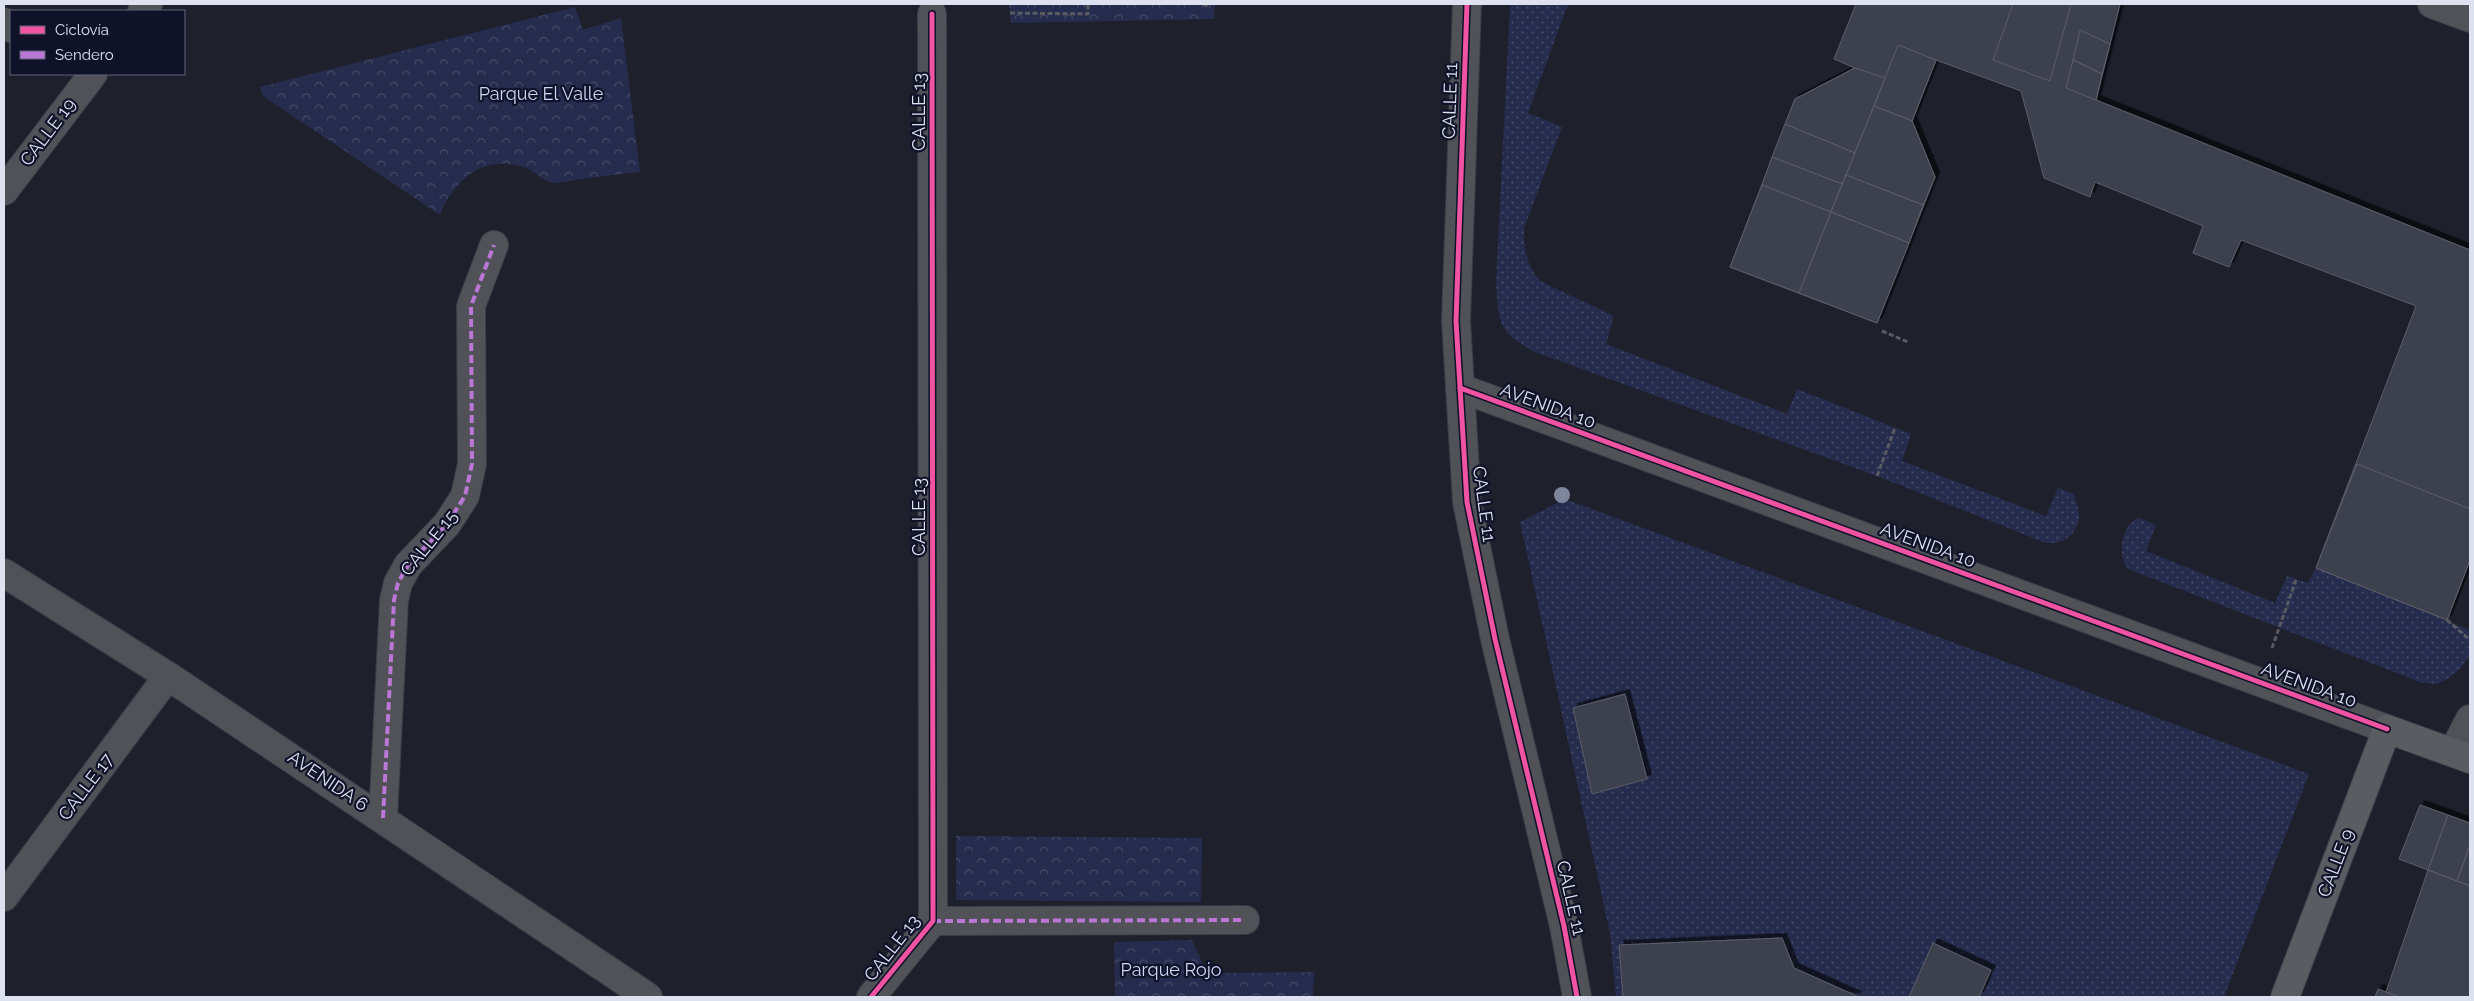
<svg xmlns="http://www.w3.org/2000/svg" width="2474" height="1001" font-family="Raleway,sans-serif">
	<defs>
		<pattern id="grass-dots" width="8" height="8" patternUnits="userSpaceOnUse" patternTransform="scale(1.25)"><rect width="8" height="8" fill="#262c4d"/><path d="M2 2h.1M6 6h.1" fill="none" stroke="#454a67" stroke-width="1.8" stroke-linecap="round"/></pattern>
		<pattern id="park-crowns" width="20" height="18" patternUnits="userSpaceOnUse" patternTransform="scale(1.25)"><rect width="20" height="18" fill="#262c4d"/><path d="M2 6a3 3 0 1 1 6 0M12 15a3 3 0 1 1 6 0" fill="none" stroke="#454a67"/></pattern>
		<filter id="shadow"><feDropShadow dx="4.5" dy="-4.5" stdDeviation="0" flood-color="#0009"/></filter>
	</defs>
	<rect width="100%" height="100%" fill="#1e202c"/>
	<g fill="url(#grass-dots)" fill-rule="evenodd">
		<path d="M1510,4H1568L1528,113L1562,127L1524,228C1524,248 1526,265 1540,281L1614,316L1606,344L1787,414L1797,389L1911,434L1902,461L2046,516L2058,488L2074,494C2075,500 2080,511 2079,517C2077,536 2063,544 2046,543L1877,476L1535,352C1498,332 1499,324 1496,284Z"/>
		<path d="M1565,499L2309,774L2224,997H1979L1990,970L1933,944L1909,997H1859L1794,968L1782,938L1619,945L1623,997H1616L1610,933L1520,522ZM1625,694L1647,779L1592,794Z"/>
		<path d="M2139,518L2156,525L2146,551L2275,603L2287,576L2308,583L2316,568L2470,630V655L2461,668L2448,679L2436,684L2420,682L2128,569C2117,556 2121,524 2139,518Z"/>
	</g>
	<g fill="url(#park-crowns)">
		<polygon points="1009,4 1215,4 1214,19 1011,23"/>
		<path d="M575,7L583,30L621,18L640,172C619,174 597,177 575,180C568,181 560,183 553,183C545,182 534,171 526,168C485,153 454,179 440,215L263,96L260,87Z"/>
		<polygon points="956,836 1202,838 1201,902 956,900"/>
		<polygon points="1192,940 1207,973 1314,972 1313,997 1115,997 1114,942"/>
	</g>
	<g fill="#3d3f4e" stroke="#5c5e69" filter="url(#shadow)">
		<polygon points="1856,4 2120,4 2096,100 2470,250 2470,560 2447,620 2316,568 2416,306 2241,240 2229,267 2193,253 2203,226 2095,182 2090,197 2044,178 2021,91 1936,60 1912,121 1935,177 1877,323 1730,267 1795,99 1855,68 1834,59"/>
		<polygon points="2013,4 2071,4 2050,81 1993,60"/>
		<polygon points="2080,30 2110,44 2102,74 2073,60"/>
		<polygon points="1898,45 1936,60 1912,121 1874,106"/>
		<polygon points="2073,60 2102,74 2096,100 2066,88"/>
		<polygon points="1855,68 1885,78 1855,153 1785,124 1795,99"/>
		<polygon points="1874,106 1912,121 1935,177 1923,205 1846,175"/>
		<polygon points="1785,124 1855,153 1842,184 1772,157"/>
		<polygon points="1772,157 1842,184 1831,212 1762,185"/>
		<polygon points="1846,175 1923,205 1909,243 1831,212"/>
		<polygon points="1762,185 1831,212 1799,293 1730,267"/>
		<polygon points="1831,212 1909,243 1877,323 1799,293"/>
		<polygon points="2357,464 2470,509 2470,560 2447,620 2316,568"/>
		<polygon points="1625,694 1647,779 1592,794 1573,708"/>
		<polygon points="2420,805 2448,815 2428,870 2399,859"/>
		<polygon points="2448,815 2470,823 2470,845 2457,881 2428,870"/>
		<polygon points="2470,845 2470,886 2457,881"/>
		<polygon points="2428,870 2470,886 2470,997 2399,997 2386,992"/>
		<polygon points="1782,938 1794,968 1859,997 1623,997 1619,945"/>
		<polygon points="1933,943 1991,970 1979,997 1909,997"/>
		<polygon points="2378,989 2399,997 2375,997"/>
	</g>
	<g fill="none" stroke-linecap="round" stroke-linejoin="round">
		<defs>
			<g id="minor">
				<polyline points="1467,4 1456,321 1467,502 1495,639 1564,926 1577,997"/>
				<polyline points="2432,4 2470,18"/>
				<polyline points="142,11 148,4"/>
				<polyline points="4,22 11,28"/>
				<polyline points="4,191 93,74"/>
				<polyline points="1460,388 2387,729"/>
				<polyline points="4,573 168,676 648,997"/>
				<polyline points="2453,752 2470,719"/>
				<polyline points="383,818 394,600 398,583 408,565 447,524 465,496 472,464 471,306 494,245"/>
				<polyline points="4,897 168,676"/>
				<polyline points="933,921 1245,920"/>
				<polyline points="871,997 933,921 932,14"/>
			</g>
			<polyline id="primary" points="2285,997 2387,729 2470,759"/>
		</defs>
		<use href="#minor" stroke="#3a3c47" stroke-width="30"/>
		<use href="#primary" stroke="#3a3c47" stroke-width="30"/>
		<g stroke="#5a5b61" stroke-width="3" stroke-dasharray="5 2.5" stroke-linecap="butt">
			<polyline points="1203,4 1208,6 1208,4"/>
			<polyline points="1010,13 1088,14 1088,4"/>
			<polyline points="1882,331 1908,342"/>
			<polyline points="1877,476 1895,428"/>
			<polyline points="2447,620 2470,640"/>
			<polyline points="2272,648 2296,580"/>
		</g>
		<use href="#minor" stroke="#505258" stroke-width="28"/>
		<use href="#primary" stroke="#5a5c62" stroke-width="28"/>
		<g stroke="#ba77d6" stroke-width="4" stroke-dasharray="8 4" stroke-linecap="butt">
			<polyline points="383,818 394,600 398,583 408,565 447,524 465,496 472,464 471,306 494,245"/>
			<polyline points="933,921 1245,920"/>
		</g>
		<defs>
			<g id="cycleway">
				<polyline points="1467,4 1456,321 1467,502 1495,639 1564,926 1577,997"/>
				<polyline points="1460,388 2387,729"/>
				<polyline points="871,997 933,921 932,14"/>
			</g>
		</defs>
		<use href="#cycleway" stroke="#0f1228" stroke-width="8"/>
		<use href="#cycleway" stroke="#f153a3" stroke-width="5"/>
	</g>
	<circle fill="#7f859c" cx="1562" cy="495" r="8"/>
	<g text-anchor="middle" stroke-width="4.5" stroke-linejoin="round" paint-order="stroke">
		<g font-size="18" fill="#ced7f7" stroke="#0f1228">
			<text x="541" y="100">Parque El Valle</text>
			<text x="1171" y="976">Parque Rojo</text>
		</g>
		<g font-size="18" fill="#dde1f0" stroke="#0f1228">
			<text transform="translate(1450 101) rotate(-88)" y="6">CALLE 11</text>
			<text transform="translate(919 112) rotate(-90)" y="6">CALLE 13</text>
			<text transform="translate(48 132) rotate(-53)" y="6">CALLE 19</text>
			<text transform="translate(1548 406) rotate(20)" y="6">AVENIDA 10</text>
			<text transform="translate(1484 504) rotate(82)" y="6">CALLE 11</text>
			<text transform="translate(919 517) rotate(-90)" y="6">CALLE 13</text>
			<text transform="translate(429 543) rotate(-51)" y="6">CALLE 15</text>
			<text transform="translate(1928 545) rotate(20)" y="6">AVENIDA 10</text>
			<text transform="translate(2309 685) rotate(20)" y="6">AVENIDA 10</text>
			<text transform="translate(328 781) rotate(34)" y="6">AVENIDA 6</text>
			<text transform="translate(86 787) rotate(-53)" y="6">CALLE 17</text>
			<text transform="translate(2336 863) rotate(-69)" y="6">CALLE 9</text>
			<text transform="translate(1571 898) rotate(77)" y="6">CALLE 11</text>
			<text transform="translate(892 948) rotate(-52)" y="6">CALLE 13</text>
		</g>
	</g>
	<rect width="2474" height="1001" fill="none" stroke="#dde1f0" stroke-width="10"/>
	<rect x="10" y="10" width="175" height="65" fill="#0f1228" stroke="#616578"/>
	<rect x="20" y="26" width="25" height="8" fill="#f153a3" stroke="#616578"/>
	<text x="55" y="35" font-size="15" fill="#dde1f0">Ciclovía</text>
	<rect x="20" y="51" width="25" height="8" fill="#ba77d6" stroke="#616578"/>
	<text x="55" y="60" font-size="15" fill="#dde1f0">Sendero</text>
</svg>
